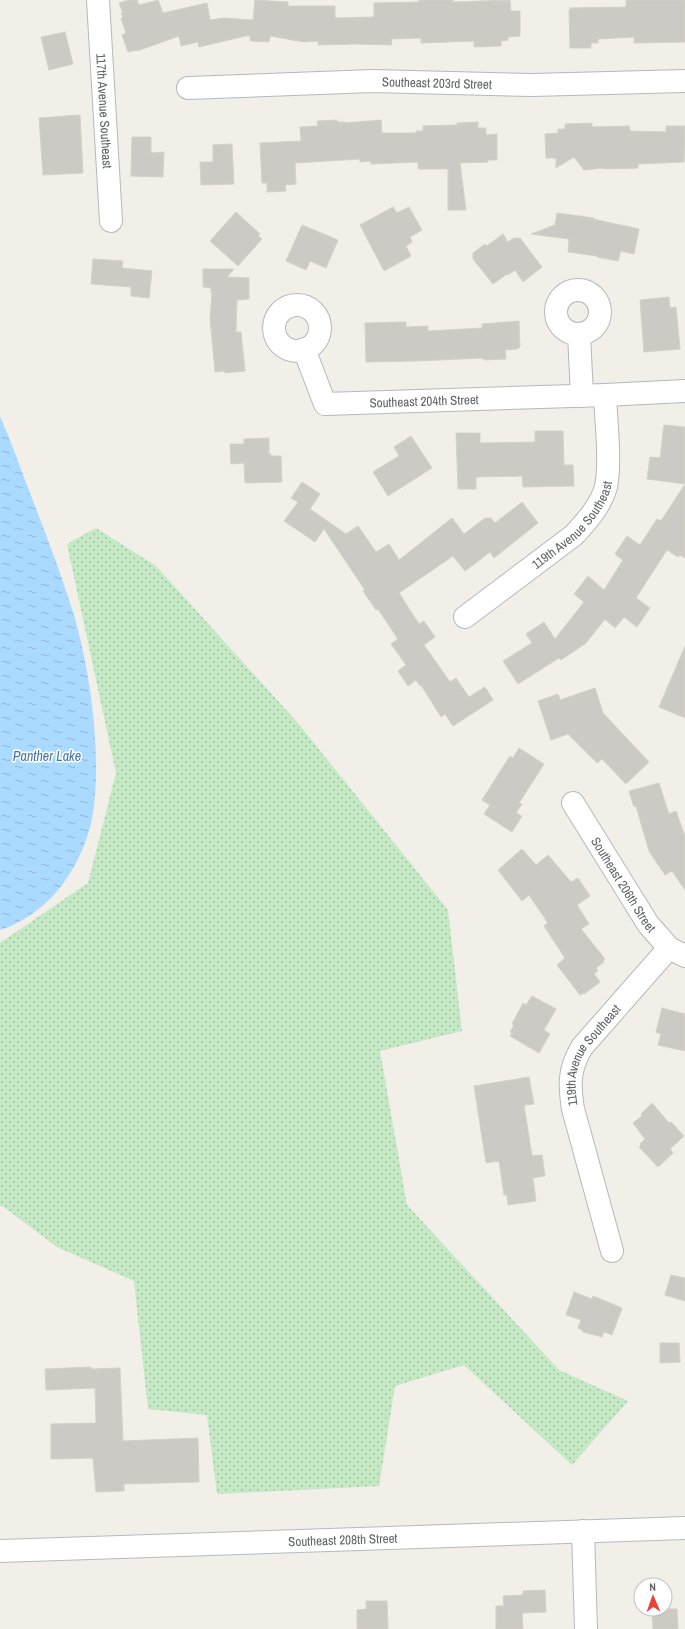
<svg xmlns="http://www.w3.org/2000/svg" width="685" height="1629" font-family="'Archivo Narrow',sans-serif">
	<defs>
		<pattern id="grass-dots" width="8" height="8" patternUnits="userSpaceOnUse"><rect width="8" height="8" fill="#c5e8c5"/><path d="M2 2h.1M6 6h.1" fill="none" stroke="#a3c0a4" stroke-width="1.8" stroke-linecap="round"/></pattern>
		<pattern id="water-ripples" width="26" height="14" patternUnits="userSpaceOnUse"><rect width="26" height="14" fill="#aadaff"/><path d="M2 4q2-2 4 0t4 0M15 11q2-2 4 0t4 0" fill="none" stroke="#8eb4d2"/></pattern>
	</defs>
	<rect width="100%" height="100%" fill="#f1efe8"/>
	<polygon fill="url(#grass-dots)" points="96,528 156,566 297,722 448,910 462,1031 380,1051 407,1205 559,1370 628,1401 572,1465 464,1365 395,1386 379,1486 217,1494 207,1415 148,1409 134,1281 57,1247 4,1207 0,1206 0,943 88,883 116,773 67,544"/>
	<path fill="url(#water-ripples)" d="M0,416C12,444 22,472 33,501C47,537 61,574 73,612C90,668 102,754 93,812C89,842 73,874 53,896C38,911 20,924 0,930Z"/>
	<g fill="#cccac5" stroke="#d6d1c6">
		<polygon points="129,0 137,0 139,5 158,0 163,13 207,3 210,20 224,18 253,20 255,0 288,2 288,6 335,6 335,18 374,17 374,3 419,2 419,0 453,0 453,2 510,0 511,11 520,11 520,36 508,37 508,40 501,41 501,46 474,47 474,41 421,43 421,38 391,39 392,45 353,44 318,45 318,41 304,42 270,36 269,42 250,41 250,35 199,47 198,42 181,46 179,36 137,51 137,50 128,52 122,35 126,33 121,18 123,17 121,13 123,13 119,3"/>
		<polygon points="626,0 685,0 685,42 634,43 634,37 598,39 598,43 591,43 591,48 570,48 569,10 570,10 570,8 626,7"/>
		<polygon points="65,32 73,64 49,70 41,37"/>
		<polygon points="80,115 83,173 43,175 39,118"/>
		<polygon points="337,120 337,122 345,122 345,123 381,120 382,133 416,133 416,131 423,131 423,126 457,125 457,123 478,122 478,128 486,128 486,135 497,134 497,160 488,160 488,162 460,163 466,210 448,210 448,169 418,169 418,162 371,164 371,161 360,162 360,159 295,163 296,184 285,185 286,191 267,192 267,183 262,183 260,143 301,141 300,127 318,126 317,121"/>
		<polygon points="592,123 592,127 629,126 630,131 666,132 666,126 685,126 684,162 638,164 638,168 604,169 604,168 584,170 574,157 556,168 556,158 546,158 545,134 558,133 558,129 565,129 565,124"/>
		<polygon points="132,137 151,137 151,153 164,152 163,177 131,176"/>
		<polygon points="232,144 234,184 201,185 200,162 213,162 213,145"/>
		<polygon points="393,207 397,213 409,207 422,230 410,237 412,242 406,246 411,256 384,271 360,225"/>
		<polygon points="236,212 260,234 258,236 262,239 238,266 210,241"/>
		<polygon points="557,213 594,218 593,219 639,229 634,254 621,251 618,261 597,257 597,256 568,252 569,239 531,234 555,225"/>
		<polygon points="302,225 338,240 326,268 310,261 306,270 286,261"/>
		<polygon points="503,234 508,242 514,238 520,238 542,267 523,282 515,270 508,275 507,274 493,284 473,259 473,253 485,244 487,246"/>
		<polygon points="93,259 123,261 122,268 152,271 149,298 131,296 131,287 91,284"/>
		<polygon points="203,269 234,269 227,277 249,278 249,299 237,300 236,332 241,332 245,371 225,373 225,371 215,372 210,318 212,293 211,293 211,288 203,287"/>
		<polygon points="669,297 670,308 676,307 680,349 644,352 640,300"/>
		<polygon points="519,321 520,347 517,349 505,350 506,359 484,360 483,358 417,361 366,362 365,323 406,322 406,327 428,326 428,331 482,328 482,324"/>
		<polygon points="664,425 685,427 685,558 680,555 678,557 667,550 636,598 650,608 637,627 624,617 615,628 605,619 586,643 561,660 559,658 518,684 503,661 532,643 526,634 544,622 555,639 584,602 574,594 588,576 604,590 623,560 615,554 627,536 640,545 657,519 661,521 685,484 647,479 650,457 660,458"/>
		<polygon points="535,431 563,431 564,465 573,465 574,486 523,487 522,476 476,477 476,489 458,489 456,433 480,433 480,443 535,442"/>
		<polygon points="411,436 432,468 388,496 373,472 399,456 394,447"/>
		<polygon points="269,438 269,454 271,454 271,456 281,456 282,482 245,483 244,463 231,464 230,444 244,444 244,439"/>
		<polygon points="302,482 320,494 310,509 346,534 358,526 376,552 389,544 399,560 452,518 464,534 485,518 491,518 495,523 522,502 538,523 494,558 490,552 465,571 453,556 399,593 419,624 424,621 435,637 424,645 450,682 456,678 469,697 485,687 493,700 453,726 445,714 441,717 421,685 420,686 416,680 408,686 398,671 406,665 391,644 398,639 378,609 376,610 363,591 365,590 324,529 315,542 284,521 298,502 291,498"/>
		<polygon points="685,646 685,718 659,707"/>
		<polygon points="595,688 603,713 649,762 626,784 602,759 597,763 568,734 551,740 538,701 558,694 560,700"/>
		<polygon points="519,748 544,764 519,803 522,804 516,813 522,816 512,832 484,814 490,805 482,800 510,756 513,758"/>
		<polygon points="659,783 669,814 676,811 685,836 685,890 672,871 665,875 649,851 636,806 634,807 629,791"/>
		<polygon points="522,849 536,865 548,855 571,882 578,878 590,896 577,905 589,924 581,929 605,959 603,960 604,962 596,968 598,971 594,974 600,982 584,994 584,993 580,995 557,965 565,958 544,926 548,923 529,895 522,901 498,870"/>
		<polygon points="532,996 556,1009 544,1030 550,1034 539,1053 510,1036 512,1033 510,1032 514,1025 512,1024 523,1003 526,1005"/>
		<polygon points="662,1008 685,1014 685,1051 658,1045 661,1034 656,1032"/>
		<polygon points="529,1077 534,1104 524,1105 532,1156 542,1155 545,1176 533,1178 536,1201 508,1205 507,1195 504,1195 499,1161 486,1163 474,1086"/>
		<polygon points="652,1103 669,1123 671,1122 684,1136 670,1149 673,1153 658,1167 639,1147 641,1145 640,1144 645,1139 633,1123 642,1116 641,1114"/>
		<polygon points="671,1275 685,1278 685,1301 665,1295"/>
		<polygon points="574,1292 592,1299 593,1296 622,1308 612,1335 604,1332 602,1337 583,1332 582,1330 578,1328 581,1320 566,1315"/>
		<polygon points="660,1343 679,1343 680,1362 660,1363"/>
		<polygon points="91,1367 91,1369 120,1368 123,1441 198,1438 199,1482 124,1484 124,1491 96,1492 93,1458 51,1459 51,1424 96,1423 95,1388 46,1390 45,1369"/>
		<polygon points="545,1590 546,1612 522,1613 523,1629 496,1629 496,1606 504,1606 503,1596 523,1595 523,1591"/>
		<polygon points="366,1601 387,1601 388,1629 357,1629 357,1610 366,1609"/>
		<polygon points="652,1609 677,1609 678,1629 653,1629"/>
	</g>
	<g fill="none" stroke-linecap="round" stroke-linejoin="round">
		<defs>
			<g id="minor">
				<path id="s1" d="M98,0L111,221"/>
				<path id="s2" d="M188,88L372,81L532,85L685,81"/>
				<circle cx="578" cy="312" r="22"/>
				<circle cx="297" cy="328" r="23"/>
				<polyline points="579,334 582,396"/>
				<path id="s3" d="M304,349L325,404L605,395L685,391"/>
				<path id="s4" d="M465,617L574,535C587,521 601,505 606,487C611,460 606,422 605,395"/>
				<path id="s5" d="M573,803L648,924L669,948L685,956"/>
				<path id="s6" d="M612,1251L573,1109C569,1084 569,1069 582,1047L669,948"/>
				<polyline points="583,1531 586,1629"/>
			</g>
			<g id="secondary">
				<path id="s7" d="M0,1551L685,1528"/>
			</g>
		</defs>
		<use href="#minor" stroke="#b5b8bc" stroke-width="24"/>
		<use href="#secondary" stroke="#b6babf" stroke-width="24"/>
		<use href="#minor" stroke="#fff" stroke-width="22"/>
		<use href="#secondary" stroke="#fff" stroke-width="22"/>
	</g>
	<g text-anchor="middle" stroke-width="3" stroke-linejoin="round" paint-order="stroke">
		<g font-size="13" fill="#5f6368" stroke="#fff">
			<text dy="5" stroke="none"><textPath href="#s2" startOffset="249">Southeast 203rd Street</textPath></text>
			<text dy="5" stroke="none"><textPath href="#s1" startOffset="111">117th Avenue Southeast</textPath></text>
			<text dy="5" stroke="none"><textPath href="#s3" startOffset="158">Southeast 204th Street</textPath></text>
			<text dy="5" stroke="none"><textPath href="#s4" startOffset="143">119th Avenue Southeast</textPath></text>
			<text dy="5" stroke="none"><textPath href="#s5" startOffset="96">Southeast 206th Street</textPath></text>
			<text dy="5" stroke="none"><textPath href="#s6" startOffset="208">119th Avenue Southeast</textPath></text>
			<text dy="5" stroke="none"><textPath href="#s7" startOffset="343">Southeast 208th Street</textPath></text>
		</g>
		<g font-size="14" font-style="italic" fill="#4174aa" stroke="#fff">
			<text x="47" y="761">Panther Lake</text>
		</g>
	</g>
	<g transform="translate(653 1597) rotate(358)"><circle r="19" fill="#ffffff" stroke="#bfc1c3"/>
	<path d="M0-3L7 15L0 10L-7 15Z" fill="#ea4335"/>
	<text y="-6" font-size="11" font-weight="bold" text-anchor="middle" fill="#5f6368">N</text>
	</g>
</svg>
